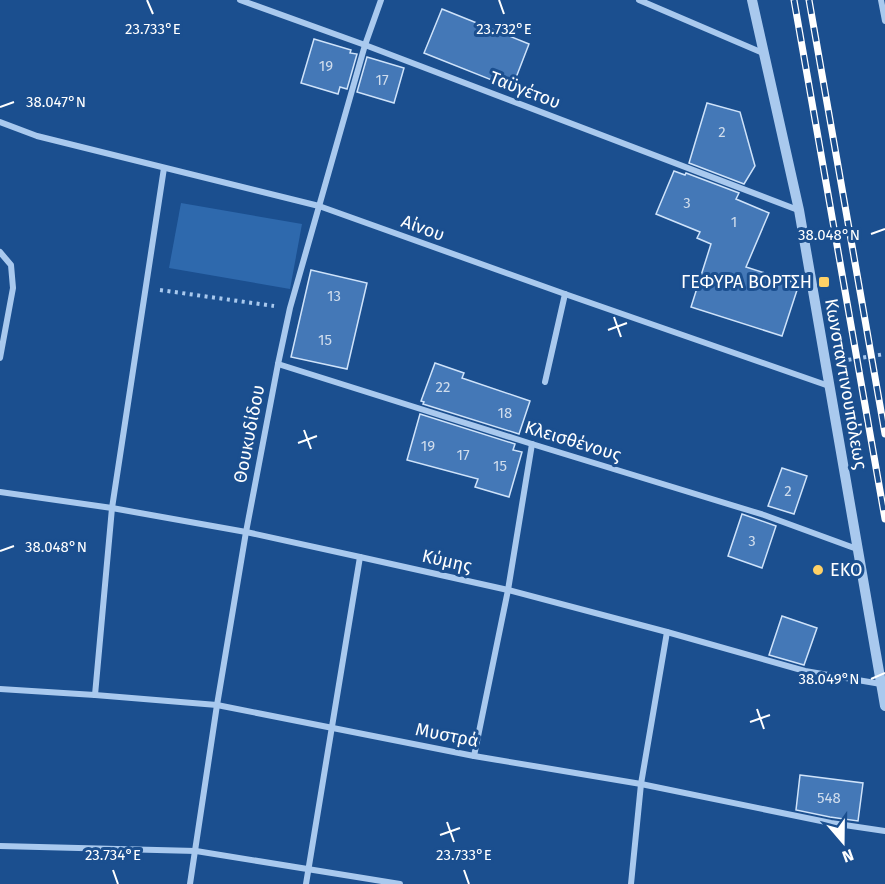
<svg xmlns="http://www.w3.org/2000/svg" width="885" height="884" font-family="'Fira Sans',sans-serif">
	<rect width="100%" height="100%" fill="#1b4f8f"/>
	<polygon fill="#2e69ad" points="181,203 302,224 290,289 169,268"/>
	<g fill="#4478b7" stroke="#cfe3fa" stroke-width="1.5">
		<polygon points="442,9 529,44 512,88 424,53"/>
		<polygon points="314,39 351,50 350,53 357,54 347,89 340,87 338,94 301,83"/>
		<polygon points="367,57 404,68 394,103 357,92"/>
		<polygon points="707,103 740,112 755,166 744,184 689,163"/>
		<polygon points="674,171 685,175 686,173 739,193 736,199 769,213 746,267 799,284 782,336 691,307 711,244 697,238 700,232 656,214"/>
		<polygon points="311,270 367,283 347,369 291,357"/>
		<polygon points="435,363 464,373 462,378 530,401 519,434 423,404 424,402 421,401"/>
		<polygon points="420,414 515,444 513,450 522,452 509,497 475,487 478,479 407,460"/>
		<polygon points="782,468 807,476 794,514 768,506"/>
		<polygon points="742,514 776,526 762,568 728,556"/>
		<polygon points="782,616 817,628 804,665 769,655"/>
		<polygon points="800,775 863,783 858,821 830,817 796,810"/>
	</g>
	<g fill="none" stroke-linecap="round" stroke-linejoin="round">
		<g stroke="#a9c9ee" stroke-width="4" stroke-dasharray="3 4.5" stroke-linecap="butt">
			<polyline points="160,290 274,306"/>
			<polyline points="841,361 885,354"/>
		</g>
		<g stroke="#a9c9ee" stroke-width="6">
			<polyline points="240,0 365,45 798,210"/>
			<polyline points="639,0 763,53"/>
			<polyline points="881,0 885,21"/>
			<polyline points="0,122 37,136 319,206 565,294 829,386"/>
			<polyline points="0,252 11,265 13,288 0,358"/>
			<polyline points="278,364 532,444 764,515 857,549"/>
			<polyline points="545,382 565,294"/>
			<polyline points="0,492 112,508 246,532 360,557 508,590 667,632 805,671 881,684"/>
			<polyline points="0,689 95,695 217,705 474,756 641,784 831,823 885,831"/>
			<polyline points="95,695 112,508 164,168"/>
			<polyline points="474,756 508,590 532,444"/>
			<polyline points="0,846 196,851 400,884"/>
			<polyline points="190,884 217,705 246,532 278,364 290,308 365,45 381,0"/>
			<polyline points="306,884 360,557"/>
			<polyline points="631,884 641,784 667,632"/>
		</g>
		<polyline stroke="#a9c9ee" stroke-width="10" points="752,0 799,210 885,706"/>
		<defs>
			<g id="rail">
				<polyline points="794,0 885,519"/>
				<polyline points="809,0 885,434"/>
			</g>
		</defs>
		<use href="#rail" stroke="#fff" stroke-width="7"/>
		<use href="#rail" stroke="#1b4f8f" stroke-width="4.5" stroke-dasharray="14" stroke-linecap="butt"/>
	</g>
	<path fill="none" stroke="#fff" stroke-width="2" d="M147,0L153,14M499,0L504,14M0,107L14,102M871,234L885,229M614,317L621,337M608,330L627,323M304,430L311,449M298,443L317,436M0,551L14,546M871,679L885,673M757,709L764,729M750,722L770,715M447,822L454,842M440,835L460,828M113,870L118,884M464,870L469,884"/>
	<g fill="#ffd166" stroke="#1b4f8f" stroke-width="2">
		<rect x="818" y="276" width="12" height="12" rx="3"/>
		<circle cx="818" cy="570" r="6"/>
	</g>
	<g text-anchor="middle" stroke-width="6" stroke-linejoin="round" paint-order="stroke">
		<g font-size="15" fill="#d0dded">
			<text x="326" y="71">19</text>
			<text x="382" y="85">17</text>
			<text x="722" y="137">2</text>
			<text x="687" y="208">3</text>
			<text x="734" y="227">1</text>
			<text x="334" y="301">13</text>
			<text x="325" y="345">15</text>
			<text x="443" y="392">22</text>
			<text x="505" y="418">18</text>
			<text x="428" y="451">19</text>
			<text x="463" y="460">17</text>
			<text x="500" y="471">15</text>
			<text x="788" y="496">2</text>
			<text x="752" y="546">3</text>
			<text x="829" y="803">548</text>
		</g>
		<g font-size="18" fill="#fff" stroke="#1b4f8f">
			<text transform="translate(525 90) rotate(21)" y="6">Ταϋγέτου</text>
			<text transform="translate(423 228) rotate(20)" y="6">Αίνου</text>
			<text transform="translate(846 384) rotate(80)" y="6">Κωνσταντινουπόλεως</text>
			<text transform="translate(249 434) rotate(-79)" y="6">Θουκυδίδου</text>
			<text transform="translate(573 441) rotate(17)" y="6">Κλεισθένους</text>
			<text transform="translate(447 561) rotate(13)" y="6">Κύμης</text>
			<text transform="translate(447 735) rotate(11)" y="6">Μυστρά</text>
		</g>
		<g font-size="18" fill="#fff" stroke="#1b4f8f" text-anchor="end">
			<text x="812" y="288">ΓΕΦΥΡΑ ΒΟΡΤΣΗ</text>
			<text x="830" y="576" text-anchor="start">EKO</text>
		</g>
	</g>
	<g font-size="15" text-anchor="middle" fill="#fff" stroke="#1b4f8f" stroke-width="6" stroke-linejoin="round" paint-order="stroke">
		<text x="153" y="34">23.733°E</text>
		<text x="504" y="34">23.732°E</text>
		<text x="56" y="107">38.047°N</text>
		<text x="829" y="240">38.048°N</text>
		<text x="56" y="552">38.048°N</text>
		<text x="829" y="684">38.049°N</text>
		<text x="113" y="860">23.734°E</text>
		<text x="464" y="860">23.733°E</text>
	</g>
	<g transform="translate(843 842) rotate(160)" stroke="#1b4f8f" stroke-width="4.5" paint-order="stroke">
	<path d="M0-4.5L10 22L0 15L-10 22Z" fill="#ffffff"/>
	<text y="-9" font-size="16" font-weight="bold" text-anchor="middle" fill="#ffffff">N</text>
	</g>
</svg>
